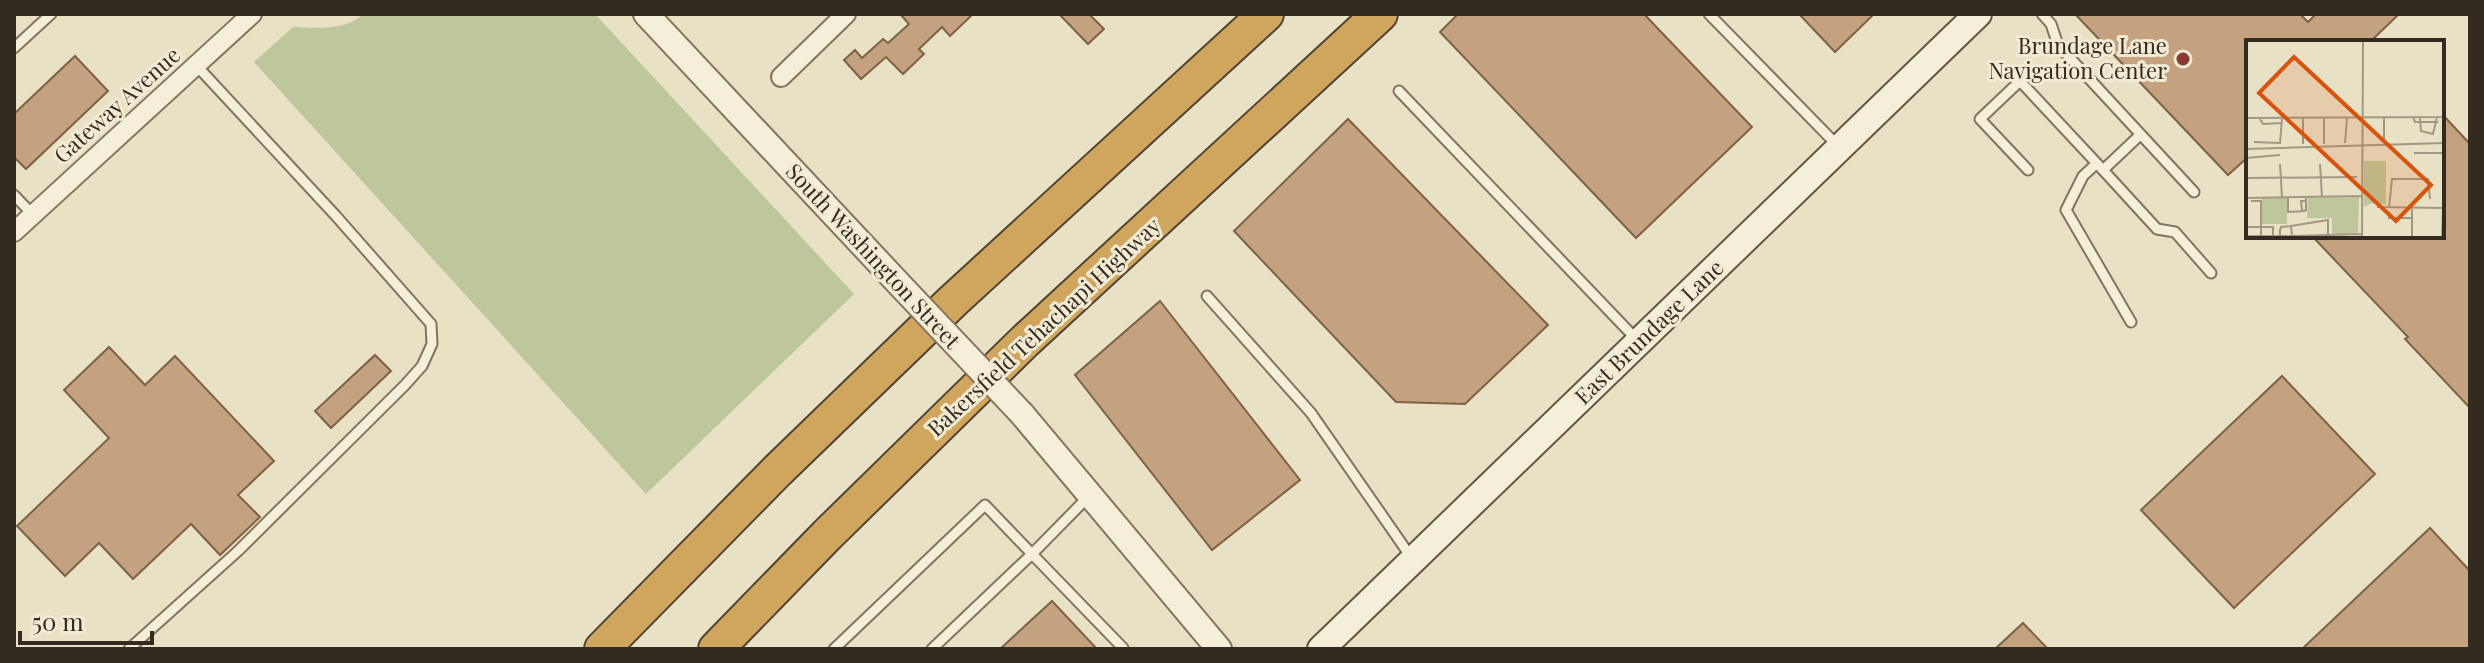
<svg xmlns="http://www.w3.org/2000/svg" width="2484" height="663" font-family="'Playfair Display',serif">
	<rect width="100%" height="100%" fill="#e9e1c6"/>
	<path fill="#bec69b" d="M363,14H595L854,294L646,494L254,62L293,27C315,28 346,31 363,14Z"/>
	<g fill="#c4a17f" stroke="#7f6146" stroke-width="2">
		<polygon points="900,14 973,14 950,36 942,27 919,49 924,54 903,74 886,57 861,79 844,60 855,50 862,58 883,39 888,43 909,24"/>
		<polygon points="1059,14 1089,14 1104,29 1088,44"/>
		<polygon points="1458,14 1644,14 1752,127 1636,238 1440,32"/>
		<polygon points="1799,14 1874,14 1835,52"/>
		<polygon points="2075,14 2300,14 2308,22 2316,14 2399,14 2370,42 2248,42 2248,157 2228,175"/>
		<polygon points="75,56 108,91 26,169 14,157 14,114"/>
		<polygon points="2442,114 2470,144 2470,408 2405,339 2408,337 2312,236 2442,236"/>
		<polygon points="1348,119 1548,325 1465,404 1396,402 1234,231"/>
		<polygon points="1160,301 1300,480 1212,550 1075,375"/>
		<polygon points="109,347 145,385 175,356 274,461 238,495 260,517 220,555 191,524 133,579 99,543 65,576 17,526 109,438 64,390"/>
		<polygon points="375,355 391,371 331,428 315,411"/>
		<polygon points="2282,376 2375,474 2234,608 2141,510"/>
		<polygon points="2430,528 2470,571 2470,649 2302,649"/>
		<polygon points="1052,601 1097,649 1000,649"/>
		<polygon points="2023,623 2048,649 1995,649"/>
	</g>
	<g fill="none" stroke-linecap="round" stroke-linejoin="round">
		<defs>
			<g id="service">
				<polyline points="1709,14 1837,145"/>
				<polyline points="2042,14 2051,24 2058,45 2194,192"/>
				<polyline points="14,48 51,14"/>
				<polyline points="1399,91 1637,340"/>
				<polyline points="2140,135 2103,170 2157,229 2175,232 2211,273"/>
				<polyline points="2096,164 2083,176 2066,210 2131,322"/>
				<polyline points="2028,170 1980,119 2020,81 2103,170"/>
				<polyline points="14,195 33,215"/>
				<polyline points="1207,296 1311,413 1411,557"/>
				<polyline points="1090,495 1032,554 1123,648"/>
				<polyline points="129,649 238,551 405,385 422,366 432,344 431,324 336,216 196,65"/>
				<polyline points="834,649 985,505 1032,554 932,649"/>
			</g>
			<g id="minor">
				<polyline points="781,77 846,14"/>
				<polyline points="14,232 252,14"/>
			</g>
			<g id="tertiary">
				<polyline points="646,14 899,284"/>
				<polyline points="1022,414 1219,649"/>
			</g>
			<polyline id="secondary" points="1321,649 1978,14"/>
			<g id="motorway">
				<polyline points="602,649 777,471 954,300 1266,14"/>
				<polyline points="716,649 827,535 1025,341 1380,14"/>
			</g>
		</defs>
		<use href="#service" stroke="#83745d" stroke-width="13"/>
		<use href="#minor" stroke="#83745d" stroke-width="22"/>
		<use href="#tertiary" stroke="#83745d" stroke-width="28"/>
		<use href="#secondary" stroke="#645540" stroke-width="30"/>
		<use href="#motorway" stroke="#514231" stroke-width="38"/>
		<use href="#service" stroke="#f5eed8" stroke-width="9"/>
		<use href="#minor" stroke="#f5eed8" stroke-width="18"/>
		<use href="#tertiary" stroke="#f5eed8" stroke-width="24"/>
		<use href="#secondary" stroke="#f5eed8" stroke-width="26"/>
		<use href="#motorway" stroke="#d0a65f" stroke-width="34"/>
		<defs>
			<polyline id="tertiary-bridge" points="899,284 1022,414"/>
		</defs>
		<use href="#tertiary-bridge" stroke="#83745d" stroke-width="28" stroke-linecap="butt"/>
		<use href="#tertiary-bridge" stroke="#f5eed8" stroke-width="24"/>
	</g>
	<circle fill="#8b3934" stroke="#f2ebd4" stroke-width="3" cx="2183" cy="59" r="8"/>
	<g text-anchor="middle" stroke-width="6" stroke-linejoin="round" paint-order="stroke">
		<g font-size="22" fill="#342b20" stroke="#f2ebd4" text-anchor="end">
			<text x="2167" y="54">Brundage Lane<tspan x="2167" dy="25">Navigation Center</tspan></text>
		</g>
		<g font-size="22" fill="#342b20" stroke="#f2ebd4">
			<text transform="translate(117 105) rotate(-42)" y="8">Gateway Avenue</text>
			<text transform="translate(873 256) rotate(47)" y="8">South Washington Street</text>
			<text transform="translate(1044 327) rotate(-43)" y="8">Bakersfield Tehachapi Highway</text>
			<text transform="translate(1649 332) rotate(-44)" y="8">East Brundage Lane</text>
		</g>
	</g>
	<g transform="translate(2246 40)">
		<rect width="198" height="198" fill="#e9e1c6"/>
		<path d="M118,121H140V165L129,162L118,167ZM113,157L112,193L86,195V178H61L62,158ZM41,158V184H15L16,159Z" fill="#bec69b"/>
		<path fill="none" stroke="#a19884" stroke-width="2" d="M197,0V77M167,77L169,82H192M0,78L198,77M57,78V104M78,78V104M174,78L175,91L187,94L191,77M14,79L17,84L36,83M8,102L34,103L36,79M138,102V77M99,103L101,78M0,109L198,103M168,113H198M0,118L34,115M34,124L36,157M74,124L76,157M0,138L111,137M42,157V172L60,171M60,157V170L56,171L55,161H60M0,158L116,156M5,161H15V196M131,167L198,168M143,168L146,139H182L184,159M143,173V178H166M45,186L82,180V196M0,187H27V196M0,196H46L45,186L35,187L34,190V198M46,196L116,194M116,198L117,0M166,198V168M196,198L197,168"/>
		<path fill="#d6540e" fill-opacity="0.15" stroke="#d6540e" stroke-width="4" d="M48,17L185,145L150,181L13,53Z"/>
		<rect width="198" height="198" fill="none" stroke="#342b20" stroke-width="4"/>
	</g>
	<rect width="2484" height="663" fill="none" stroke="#342b20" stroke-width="32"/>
	<path d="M20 631v12h132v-12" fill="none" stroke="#342b20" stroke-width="4"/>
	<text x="32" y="631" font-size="24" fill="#342b20" stroke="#f2ebd4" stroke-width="6" paint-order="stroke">50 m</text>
</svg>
